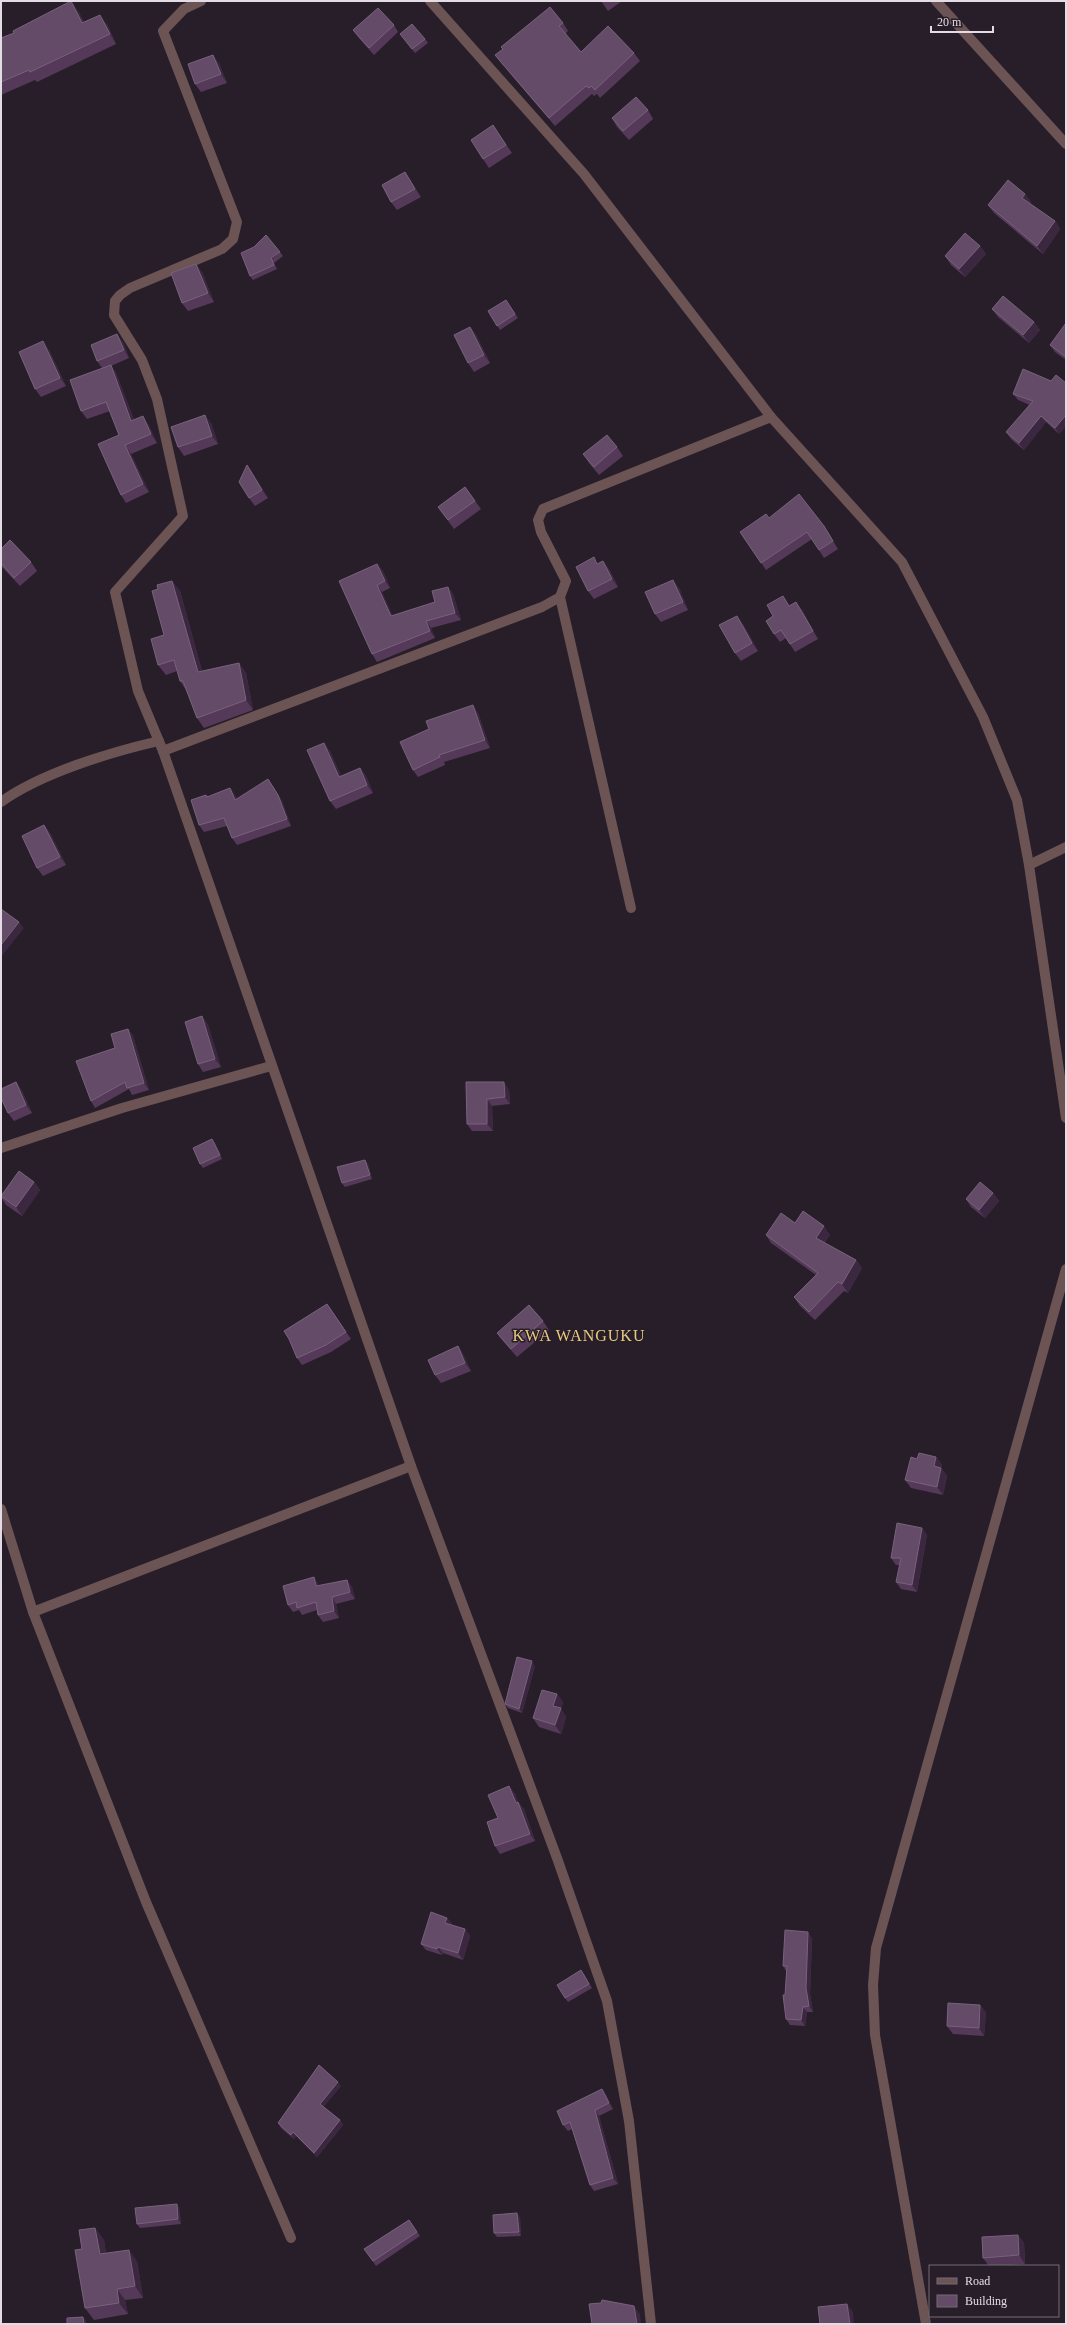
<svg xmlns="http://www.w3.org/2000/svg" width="1067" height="2325" font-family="Georgia,serif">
	<rect width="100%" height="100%" fill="#281e2a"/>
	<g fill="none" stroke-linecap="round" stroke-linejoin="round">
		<g stroke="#6b5453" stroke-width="10">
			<polyline points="201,1 184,9 163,31 237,222 233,239 222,249 130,288 120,295 115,301 114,315 142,360 157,399 183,516 115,592 138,691 163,751 411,1466 557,1858 607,2001 629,2121 651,2324"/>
			<polyline points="430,1 584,174 771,417 902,562 983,717 1017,800 1029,865 1066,1118"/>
			<polyline points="936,1 1066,144"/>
			<polyline points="560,597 631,908"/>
			<polyline points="163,751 542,607 560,597 566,581 541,532 538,520 543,509 771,417"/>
			<path d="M1,802C41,773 111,752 159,741"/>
			<polyline points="1029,865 1066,847"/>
			<polyline points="1,1148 122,1108 271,1066"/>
			<polyline points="1,1509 33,1612 146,1902 291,2238"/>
			<polyline points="33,1612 411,1466"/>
			<polyline points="926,2324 875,2035 873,1985 876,1948 1066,1269"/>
		</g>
	</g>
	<g fill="#553959">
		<polygon points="601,1 622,1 608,11"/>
		<polygon points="78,11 84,22 107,24 116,44 37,82 35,80 1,95 1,38"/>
		<polygon points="563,23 568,31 565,34 581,52 634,53 640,61 600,98 597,94 594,96 592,94 555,126 501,63 495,55"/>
		<polygon points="394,25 398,32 374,55 358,37 353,30"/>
		<polygon points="400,34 425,39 428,43 415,53"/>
		<polygon points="219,63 227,83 201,92 195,84"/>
		<polygon points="648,110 653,119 629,140 617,127 612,118"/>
		<polygon points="499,134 512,153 489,168 483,159"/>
		<polygon points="405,172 411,181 421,197 397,210 391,202"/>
		<polygon points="1025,194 1031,202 1030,204 1055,221 1060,229 1043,254 994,213 988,205"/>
		<polygon points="980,246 986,254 965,277 951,265 945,256"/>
		<polygon points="280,252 283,256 274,263 277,269 253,280 250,276"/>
		<polygon points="202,272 214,302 188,311 182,303"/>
		<polygon points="506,300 518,318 500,330 488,311"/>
		<polygon points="992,309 1034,322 1040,330 1029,343 998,317"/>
		<polygon points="1066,323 1066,360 1055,352 1050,345"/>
		<polygon points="470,327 476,335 490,363 474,372 468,363"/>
		<polygon points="123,342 129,358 111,366 116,373 134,420 148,424 157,443 131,454 149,492 126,503 121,495 119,435 110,411 87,419 81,411 102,368 97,361"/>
		<polygon points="49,350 66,386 41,397 35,389"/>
		<polygon points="1023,369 1059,434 1046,422 1024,450 1011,439 1006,432 1030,405 1018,400 1013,394"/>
		<polygon points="211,423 218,444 184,456 178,447"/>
		<polygon points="617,447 623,456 599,475 589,463 583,454"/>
		<polygon points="247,465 268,498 255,506 249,498"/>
		<polygon points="465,487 481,509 454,529 438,507"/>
		<polygon points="824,526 838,549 824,558 812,539 766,570 740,532"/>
		<polygon points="1,549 31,562 37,571 20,586 1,566"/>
		<polygon points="598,563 609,569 618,587 594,599 588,591"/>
		<polygon points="377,564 383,571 390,588 382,592 392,616 435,602 448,587 453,594 461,620 431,628 435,638 377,662 372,654"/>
		<polygon points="172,581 180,591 202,671 239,663 246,673 253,710 204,728 197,718 186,690 180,681 177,671 166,675 158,665 164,635 158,589"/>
		<polygon points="679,588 688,610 661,622 655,614"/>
		<polygon points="790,606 802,610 818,639 795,652 786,638 780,642 774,634"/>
		<polygon points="743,624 758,651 741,661 735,653"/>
		<polygon points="478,713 490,748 444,762 445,765 418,777 413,770"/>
		<polygon points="330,751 341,776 360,768 366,776 373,793 336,809 330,801"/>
		<polygon points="273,786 282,801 291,826 237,845 232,838 227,826 204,832 199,825 206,795 208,797 230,788 235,795 237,799"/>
		<polygon points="44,825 50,833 66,865 43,876 37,868"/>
		<polygon points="202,1016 208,1025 221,1067 203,1072 198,1064"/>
		<polygon points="128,1029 133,1036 149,1090 132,1095 129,1089 95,1108 91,1101 115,1048"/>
		<polygon points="16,1082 22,1091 32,1113 14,1121 8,1113"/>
		<polygon points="466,1082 509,1090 510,1104 492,1106 493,1131 472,1131 467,1124"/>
		<polygon points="212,1139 215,1143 222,1159 203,1168 200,1164"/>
		<polygon points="365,1160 368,1164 372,1179 345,1187 342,1183"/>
		<polygon points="34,1182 40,1190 22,1216 6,1205 1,1197"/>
		<polygon points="993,1193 999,1201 985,1218 971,1207 966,1199"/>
		<polygon points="795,1223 830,1235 824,1243 856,1260 862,1268 848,1293 844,1291 815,1320 800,1306 794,1297 816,1275 771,1243 766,1235"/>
		<polygon points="327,1304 351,1339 331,1352 302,1365 297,1358 290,1340 284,1331"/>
		<polygon points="543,1321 549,1330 517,1357 503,1341 497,1333"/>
		<polygon points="458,1346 463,1354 471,1371 441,1383 435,1375"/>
		<polygon points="936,1457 942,1465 941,1468 947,1476 943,1495 911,1488 905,1480 917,1459"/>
		<polygon points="922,1528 927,1535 917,1592 901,1589 896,1582 900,1565 896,1565 891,1558"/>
		<polygon points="314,1577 319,1586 347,1580 352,1587 355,1599 336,1604 339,1618 323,1622 318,1615 317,1610 302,1615 299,1610 293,1612 288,1605"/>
		<polygon points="535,1666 522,1713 508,1708 505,1704"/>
		<polygon points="557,1694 563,1702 561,1709 566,1717 561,1734 539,1727 533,1718"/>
		<polygon points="509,1786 515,1794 518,1802 524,1809 535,1841 500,1854 495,1846 498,1818"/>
		<polygon points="447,1918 452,1924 451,1925 465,1929 470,1936 463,1960 443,1953 442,1955 426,1950 421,1944"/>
		<polygon points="812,1938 810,1994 813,2012 807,2012 805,2026 790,2025 786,2019 786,1971 783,1966"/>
		<polygon points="584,1974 592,1988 568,2002 565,1998"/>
		<polygon points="980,2005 986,2013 984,2036 953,2034 947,2026"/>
		<polygon points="341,2086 323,2107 340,2120 343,2125 317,2157 296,2136 294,2139 281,2128 278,2123"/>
		<polygon points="602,2089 606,2095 613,2109 599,2116 618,2184 594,2191 590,2185 572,2129 568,2131 563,2125"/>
		<polygon points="177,2204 179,2208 181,2224 140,2228 137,2224"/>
		<polygon points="517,2213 520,2218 521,2236 497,2237 494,2233"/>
		<polygon points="409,2220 420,2236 376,2266 364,2249"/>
		<polygon points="95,2228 104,2240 106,2253 137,2261 143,2298 125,2300 128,2314 94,2320 85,2308 82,2249"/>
		<polygon points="1018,2235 1024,2243 1025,2264 989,2266 983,2258"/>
	</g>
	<g fill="#3c2740">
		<polygon points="71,1 78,11 89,33 82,23"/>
		<polygon points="100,15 107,24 116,44 110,34"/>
		<polygon points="213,55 219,63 227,83 221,74"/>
		<polygon points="405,172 411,181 421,197 415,189"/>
		<polygon points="1025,194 1031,202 1028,207 1022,198"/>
		<polygon points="1055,221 1060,229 1043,254 1037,246"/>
		<polygon points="980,246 986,254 965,277 959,269"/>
		<polygon points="196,264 202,272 214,302 208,293"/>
		<polygon points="1034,322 1040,330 1029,343 1023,335"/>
		<polygon points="470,327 476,335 490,363 484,355"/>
		<polygon points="117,334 123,342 129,358 124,350"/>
		<polygon points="43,341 49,350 66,386 60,378"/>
		<polygon points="111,365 116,373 137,429 131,421"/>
		<polygon points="205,415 211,423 218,444 212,436"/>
		<polygon points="1066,415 1066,427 1059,434 1055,428"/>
		<polygon points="143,416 148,424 157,443 151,434"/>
		<polygon points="1041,416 1046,422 1024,450 1019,443"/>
		<polygon points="125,445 131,454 149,492 143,484"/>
		<polygon points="247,465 253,473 268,498 262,490"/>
		<polygon points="824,526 829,533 838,549 833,541"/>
		<polygon points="603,561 609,569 618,587 612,579"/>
		<polygon points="377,564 383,571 390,588 385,581"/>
		<polygon points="673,580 679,588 688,610 683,602"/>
		<polygon points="172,581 180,591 205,682 198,672"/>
		<polygon points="377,585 382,592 396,623 391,616"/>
		<polygon points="448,587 453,594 461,620 455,613"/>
		<polygon points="796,602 802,610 818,639 813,631"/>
		<polygon points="737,616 743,624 758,651 752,643"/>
		<polygon points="426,621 431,628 435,638 430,631"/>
		<polygon points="239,663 246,673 253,710 246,700"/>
		<polygon points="473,705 478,713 490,748 485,740"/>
		<polygon points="324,743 330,751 345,785 339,777"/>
		<polygon points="360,768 366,776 373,793 367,785"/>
		<polygon points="268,779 282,801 291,826 287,819"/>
		<polygon points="230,788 235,795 240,807 235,800"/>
		<polygon points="44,825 50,833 66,865 60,857"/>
		<polygon points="19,922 24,928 1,957 1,945"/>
		<polygon points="202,1016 208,1025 221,1067 215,1059"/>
		<polygon points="128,1029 133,1036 149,1090 144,1083"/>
		<polygon points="16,1082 22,1091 32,1113 26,1105"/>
		<polygon points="504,1082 509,1090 510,1104 505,1097"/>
		<polygon points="487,1099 492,1106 493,1131 487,1124"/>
		<polygon points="212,1139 215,1143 222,1159"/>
		<polygon points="365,1160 368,1164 372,1179 370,1175"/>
		<polygon points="34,1182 40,1190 22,1216 16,1207"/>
		<polygon points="993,1193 999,1201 985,1218 979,1210"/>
		<polygon points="824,1226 830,1235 821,1246 816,1238"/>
		<polygon points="856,1260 862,1268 848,1293 842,1284"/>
		<polygon points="458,1346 463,1354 471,1371 465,1363"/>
		<polygon points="936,1457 942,1465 941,1468 947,1476 943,1495 937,1487 934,1466"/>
		<polygon points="922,1528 927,1535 917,1592 912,1585"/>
		<polygon points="314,1577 318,1584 321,1593 316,1586"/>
		<polygon points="347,1580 352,1587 355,1599 350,1592"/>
		<polygon points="332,1597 336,1604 339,1618 334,1611"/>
		<polygon points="532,1661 535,1666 522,1713 519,1709"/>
		<polygon points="557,1694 563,1702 561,1709 566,1717 561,1734 555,1725 553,1706"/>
		<polygon points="509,1786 515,1794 520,1807 518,1802 524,1809 535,1841 530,1834"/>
		<polygon points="447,1918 452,1924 450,1930 445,1923"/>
		<polygon points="465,1929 470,1936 463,1960 458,1953"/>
		<polygon points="808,1932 812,1938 810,1994 813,2012 809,2006 806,1988"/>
		<polygon points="438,1947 443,1953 442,1955 437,1949"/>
		<polygon points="980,2005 986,2013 984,2036 979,2028"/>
		<polygon points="803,2007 807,2012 805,2026 801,2020"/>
		<polygon points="338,2082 341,2086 323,2108 320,2104"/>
		<polygon points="602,2089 606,2095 613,2109 609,2103"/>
		<polygon points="595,2110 599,2116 618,2184 613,2178"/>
		<polygon points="340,2120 343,2125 317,2157 314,2153"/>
		<polygon points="293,2132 296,2136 294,2139 291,2135"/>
		<polygon points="177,2204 179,2208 181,2224 178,2219"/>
		<polygon points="517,2213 520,2218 521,2236 519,2232"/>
		<polygon points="95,2228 104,2240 108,2266 100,2254"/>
		<polygon points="1018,2235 1024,2243 1025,2264 1019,2255"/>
		<polygon points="129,2250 137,2261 143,2298 135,2286"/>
		<polygon points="117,2289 125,2300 128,2314 119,2303"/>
		<polygon points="847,2304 853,2312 854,2324 850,2324"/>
		<polygon points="634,2306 640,2314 641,2324 637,2324"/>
		<polygon points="83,2317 86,2321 87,2324 84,2324"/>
	</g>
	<g fill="#644b68" stroke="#78627c">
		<polygon points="71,1 82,23 100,15 110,34 30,72 29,70 1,82 1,38 14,33 13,31"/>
		<polygon points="550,7 563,23 559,26 581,52 608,26 634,53 595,90 591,86 589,88 586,86 549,118 495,55 503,49 501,47"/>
		<polygon points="378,8 394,25 369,48 353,30"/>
		<polygon points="412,24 425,39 412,49 400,34"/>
		<polygon points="213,55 221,74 195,84 188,64"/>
		<polygon points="636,97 648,110 623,131 612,118"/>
		<polygon points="493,125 506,145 483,159 471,140"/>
		<polygon points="405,172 415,189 391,202 382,185"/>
		<polygon points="1008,180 1025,194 1022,198 1055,221 1037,246 988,205"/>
		<polygon points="965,233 980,246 959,269 945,256"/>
		<polygon points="266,235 280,252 271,258 274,265 250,276 241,253 254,247"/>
		<polygon points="196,264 208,293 182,303 171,273"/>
		<polygon points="1003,296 1034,322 1023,335 992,309"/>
		<polygon points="506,300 515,314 497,326 488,311"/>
		<polygon points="1066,323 1066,357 1050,345"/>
		<polygon points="470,327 484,355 468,363 454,335"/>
		<polygon points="117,334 124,350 97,361 91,345"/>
		<polygon points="43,341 60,378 35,389 19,352"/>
		<polygon points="111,365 131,421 143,416 151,434 125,445 143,484 121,495 98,444 119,435 106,402 81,411 70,380"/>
		<polygon points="1023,369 1051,381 1056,375 1066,383 1066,385 1065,386 1066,387 1066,415 1055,428 1041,416 1019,443 1006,432 1033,401 1013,394"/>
		<polygon points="205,415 212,436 178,447 171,427"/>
		<polygon points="607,435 617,447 594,467 583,454"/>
		<polygon points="247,465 262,490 249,498 239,482"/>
		<polygon points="465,487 475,501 448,520 438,507"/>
		<polygon points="799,494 824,526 833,541 819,550 807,532 761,563 740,532 766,514 769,518"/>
		<polygon points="10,540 31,562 14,578 1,563 1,549"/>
		<polygon points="594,557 597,564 603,561 612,579 588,591 576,567"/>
		<polygon points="377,564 385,581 377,585 391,616 435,602 432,591 448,587 455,613 426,621 430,631 372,654 339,581"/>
		<polygon points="673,580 683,602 655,614 645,592"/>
		<polygon points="172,581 198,672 239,663 246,700 197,718 183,681 180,681 174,660 158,665 151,639 164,635 152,591 158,589 157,585"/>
		<polygon points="783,596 789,606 796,602 813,631 790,644 781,630 774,634 766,621 773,616 767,605"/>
		<polygon points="737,616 752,643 735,653 719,625"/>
		<polygon points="473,705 485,740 439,755 440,757 413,770 400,742 429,729 426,721"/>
		<polygon points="324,743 339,777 360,768 367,785 330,801 307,750"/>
		<polygon points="268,779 278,795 287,819 232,838 224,818 199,825 191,800 206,795 207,797 230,788 235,800"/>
		<polygon points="44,825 60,857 37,868 22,836"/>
		<polygon points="1,909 19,922 1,945"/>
		<polygon points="202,1016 215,1059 198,1064 185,1022"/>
		<polygon points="128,1029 144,1083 127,1088 125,1082 91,1101 76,1061 115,1048 111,1034"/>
		<polygon points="16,1082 26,1105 8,1113 1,1098 1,1089"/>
		<polygon points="466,1082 504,1082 505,1097 487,1099 487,1124 467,1124"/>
		<polygon points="212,1139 220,1155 200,1164 193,1148"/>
		<polygon points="365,1160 370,1175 342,1183 337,1167"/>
		<polygon points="19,1171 34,1182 16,1207 1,1196"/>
		<polygon points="980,1182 993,1193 979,1210 966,1199"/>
		<polygon points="803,1211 824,1226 816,1238 856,1260 842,1284 838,1282 809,1312 794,1297 818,1273 766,1235 781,1213 795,1223"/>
		<polygon points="327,1304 346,1332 326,1345 297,1358 289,1339 284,1331"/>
		<polygon points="529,1305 543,1321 511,1349 497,1333"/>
		<polygon points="458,1346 465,1363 435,1375 428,1360"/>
		<polygon points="919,1453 936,1457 934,1466 941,1468 937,1487 905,1480 911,1457 917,1459"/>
		<polygon points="897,1523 922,1528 912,1585 896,1582 901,1558 891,1558"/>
		<polygon points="314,1577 316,1586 347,1580 350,1592 332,1597 334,1611 318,1615 316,1602 297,1608 296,1602 288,1605 283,1586"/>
		<polygon points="517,1657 532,1661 519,1709 505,1704"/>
		<polygon points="542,1690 557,1694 553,1706 561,1708 555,1725 533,1718"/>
		<polygon points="509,1786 516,1803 518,1802 530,1834 495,1846 487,1822 498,1818 488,1795"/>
		<polygon points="431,1912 447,1918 445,1923 465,1929 458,1953 438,1947 437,1949 421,1944"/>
		<polygon points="785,1930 808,1932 806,1988 809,2006 803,2007 801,2020 786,2019 783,1995 785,1995 787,1966 783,1966"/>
		<polygon points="581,1970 589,1984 565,1998 557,1985"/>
		<polygon points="948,2003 980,2005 979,2028 947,2026"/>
		<polygon points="319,2065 338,2082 320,2104 340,2120 314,2153 293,2132 291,2135 278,2123"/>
		<polygon points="602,2089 609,2103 595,2110 613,2178 590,2185 570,2122 563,2125 557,2111"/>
		<polygon points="177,2204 178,2219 137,2224 135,2208"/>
		<polygon points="517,2213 519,2232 494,2233 493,2215"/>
		<polygon points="409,2220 417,2232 373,2261 364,2249"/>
		<polygon points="95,2228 100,2254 129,2250 135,2286 117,2289 119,2303 85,2308 75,2250 82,2249 79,2230"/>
		<polygon points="1018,2235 1019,2255 983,2258 982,2237"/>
		<polygon points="602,2300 634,2306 637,2324 592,2324 589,2304 601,2303"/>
		<polygon points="847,2304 850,2324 820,2324 818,2307"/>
		<polygon points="83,2317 84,2324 67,2324 67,2318"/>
	</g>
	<g text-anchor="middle" stroke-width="3" stroke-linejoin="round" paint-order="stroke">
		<g font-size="16" letter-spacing="1" fill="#eaca7f" stroke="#281e2a">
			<text x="579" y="1341">KWA WANGUKU</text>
		</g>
	</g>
	<rect width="1067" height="2325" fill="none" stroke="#e3dce4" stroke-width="4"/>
	<rect x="929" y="2265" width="130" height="52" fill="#281e2a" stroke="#736a74"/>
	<rect x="937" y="2278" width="20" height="6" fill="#6b5453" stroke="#736a74"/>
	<text x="965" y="2285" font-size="12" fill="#e3dce4">Road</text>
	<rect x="937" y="2295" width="20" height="12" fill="#644b68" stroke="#736a74"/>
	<text x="965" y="2305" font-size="12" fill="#e3dce4">Building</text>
	<path d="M931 26v6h62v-6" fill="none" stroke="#e3dce4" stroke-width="2"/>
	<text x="937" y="26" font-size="12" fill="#e3dce4" stroke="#281e2a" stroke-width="3" paint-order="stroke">20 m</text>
</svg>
